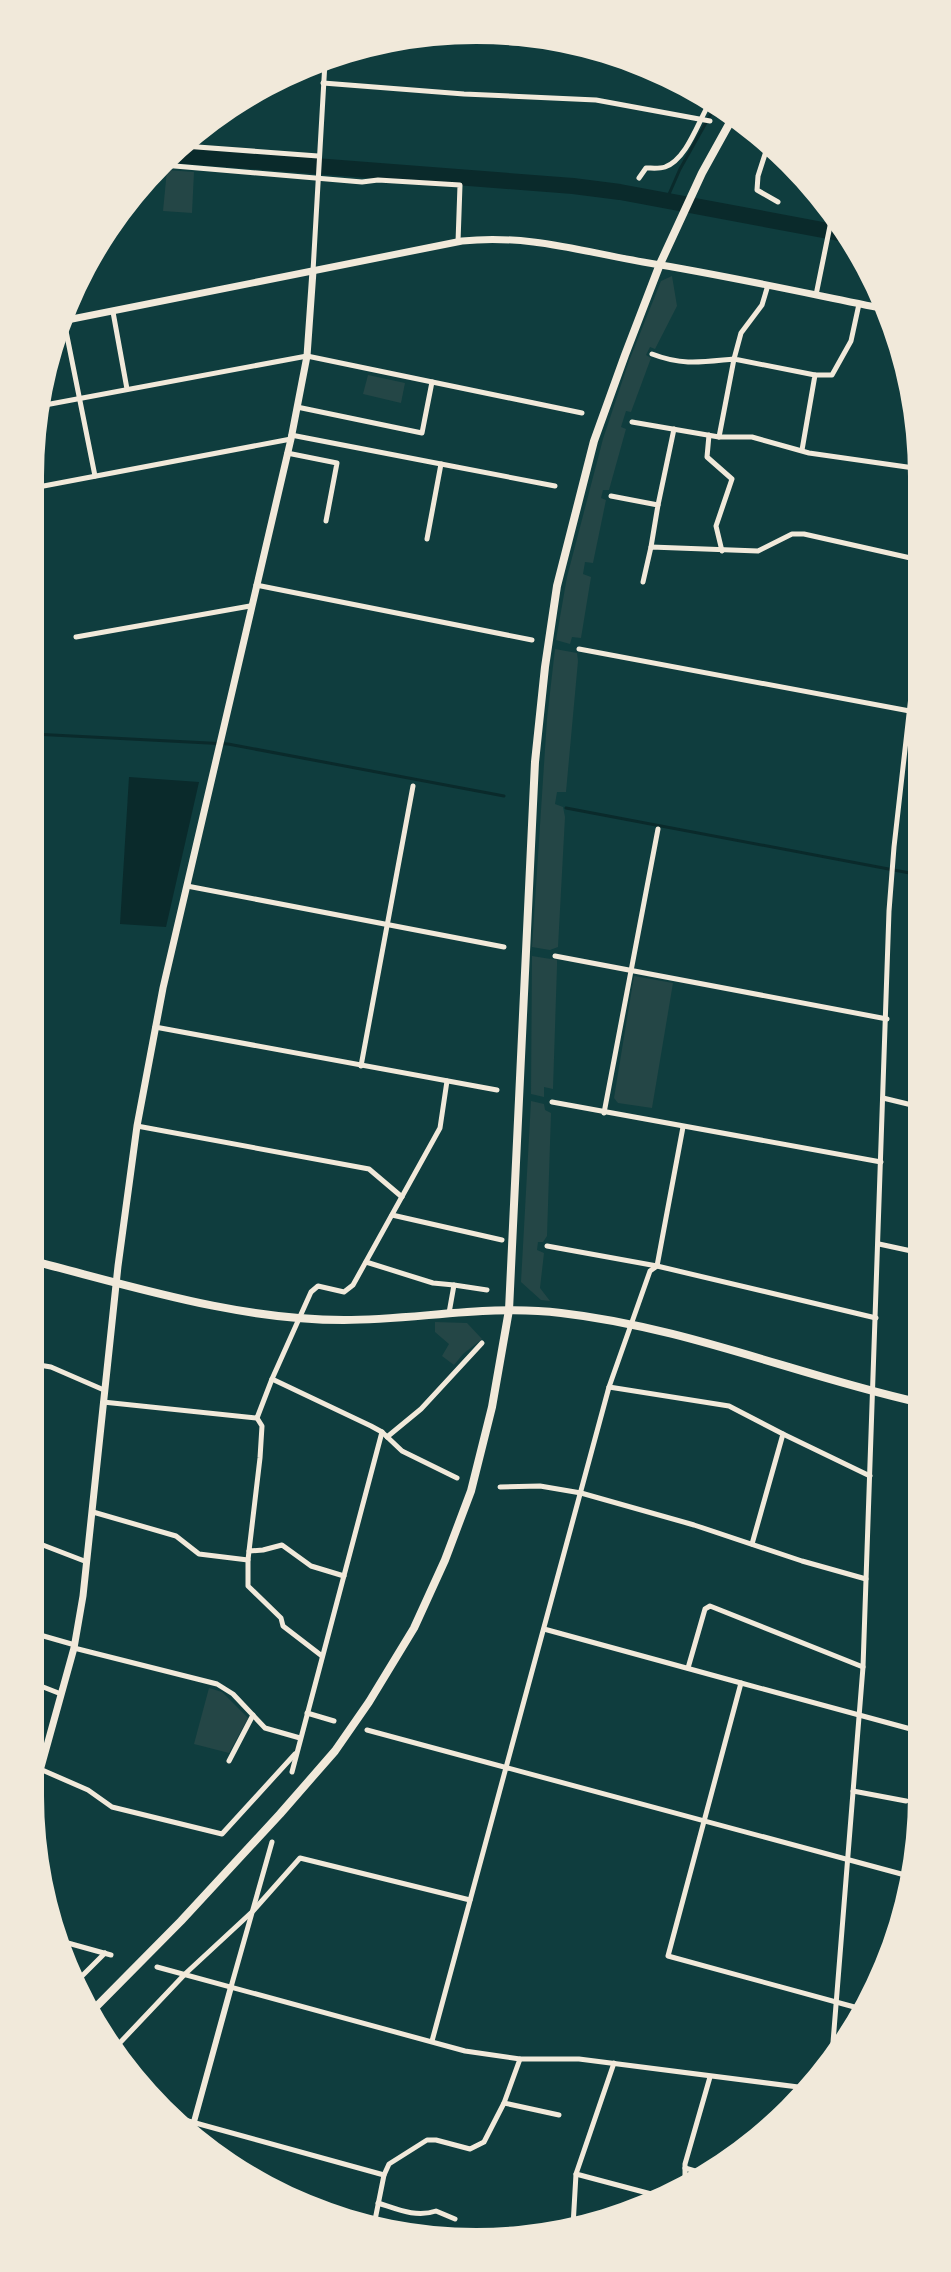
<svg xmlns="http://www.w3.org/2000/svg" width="951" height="2272" font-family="'Titillium Web',sans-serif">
	<rect width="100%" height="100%" fill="#0f3d3e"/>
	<g fill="#244646">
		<polygon points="167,170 194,172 192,213 163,211"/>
		<polygon points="672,276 677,306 655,349 650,347 646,355 651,358 631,412 626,411 621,427 626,429 609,490 603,490 601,498 606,500 593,563 585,562 583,574 591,577 581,638 572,637 570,644 556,640 567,577 603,439 629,361 661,281"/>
		<polygon points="368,375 405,383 401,403 363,394"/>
		<polygon points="555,649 577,653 578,661 566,792 557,792 555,804 563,807 565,817 558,947 550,950 532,947 547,719"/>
		<polygon points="532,956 557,960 557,966 553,1089 544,1087 544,1097 531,1094"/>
		<polygon points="634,976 673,983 652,1108 618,1103 614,1098"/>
		<polygon points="531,1101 544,1104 545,1110 551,1113 547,1236 543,1242 538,1242 537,1250 544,1253 540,1288 550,1301 541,1300 521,1282"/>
		<polygon points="435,1322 467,1323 482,1339 463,1354 454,1365 442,1356 449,1344 435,1332"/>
		<polygon points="209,1688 222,1692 248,1718 229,1753 194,1744"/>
	</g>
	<polygon fill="#0a2a2b" points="129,777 199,782 166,927 120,924"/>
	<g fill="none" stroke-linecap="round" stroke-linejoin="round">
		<g stroke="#0a2a2b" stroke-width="3">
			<polyline points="666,201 680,169 716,105"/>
			<polyline points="33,734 228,744 504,796"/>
			<polyline points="566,808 915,874"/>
		</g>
		<polyline stroke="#0a2a2b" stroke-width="16" points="173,155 573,186 620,192 839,233"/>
		<g stroke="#f1e9da" stroke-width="5">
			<polyline points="323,83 464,94 596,100 710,121"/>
			<polyline points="184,146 318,156"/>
			<polyline points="767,148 758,176 757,190 778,202"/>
			<polyline points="163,165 362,182 378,180 460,185 458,242"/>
			<path d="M639,178L646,168C652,168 659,169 665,167C687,159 698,122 710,102"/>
			<polyline points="313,271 325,62"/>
			<polyline points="768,285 762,305 741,333 734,359 815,375 802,450"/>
			<polyline points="816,295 831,221"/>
			<polyline points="113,312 127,389"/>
			<polyline points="64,321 95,476"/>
			<path d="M652,354C683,366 702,362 734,359L719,437"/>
			<polyline points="815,375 832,375 851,341 859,304"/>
			<polyline points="45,405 307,356 582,413"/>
			<polyline points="297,407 422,433 432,382"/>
			<polyline points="632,422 719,437 752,437 809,453 914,468"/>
			<polyline points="291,435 441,464"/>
			<polyline points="709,435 707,457 732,479 716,526 722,551"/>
			<polyline points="287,453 337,463 326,521"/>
			<polyline points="33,488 291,439"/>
			<polyline points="611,496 658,505 651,547"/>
			<polyline points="658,505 674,429"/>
			<polyline points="427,539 441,464 555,486"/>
			<polyline points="643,582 651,547 758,551 792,534 804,534 915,559"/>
			<polyline points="256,585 532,640"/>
			<polyline points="76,637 250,606"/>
			<polyline points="579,649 915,712"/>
			<polyline points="187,886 504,947"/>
			<polyline points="555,956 887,1019"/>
			<polyline points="155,1027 497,1090"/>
			<polyline points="361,1066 413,786"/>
			<polyline points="447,1081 440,1128 353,1285 344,1292 318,1286 311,1292 272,1379 371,1426 382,1432 402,1451 457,1478"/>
			<polyline points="883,1098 916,1106"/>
			<polyline points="552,1102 881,1162"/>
			<polyline points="604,1113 658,829"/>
			<polyline points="137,1126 369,1169 402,1197"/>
			<polyline points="392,1215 502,1240"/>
			<polyline points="879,1244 916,1252"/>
			<polyline points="547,1246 657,1266 876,1318"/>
			<polyline points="366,1262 433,1283 454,1285 449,1313"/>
			<polyline points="454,1285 487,1290"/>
			<polyline points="33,1364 51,1367 104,1390"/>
			<polyline points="609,1387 729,1406 783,1434 752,1544"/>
			<polyline points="103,1402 257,1418 272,1379"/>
			<polyline points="257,1418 262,1426 260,1458 249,1551 263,1550 282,1545 311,1566 344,1576"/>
			<polyline points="783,1434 870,1476"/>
			<polyline points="387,1437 421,1409 482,1343"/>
			<polyline points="500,1487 540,1486 581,1493 694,1525 802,1561 866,1579"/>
			<polyline points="93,1512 176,1536 199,1554 248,1560 249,1551"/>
			<polyline points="33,1538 35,1542 87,1562"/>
			<polyline points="248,1560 248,1586 281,1618 283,1626 322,1656"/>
			<polyline points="544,1629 741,1683"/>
			<polyline points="33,1633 75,1645"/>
			<polyline points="74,1648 217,1684 233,1694 265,1728 300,1738"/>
			<polyline points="688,1668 705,1609 710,1606 863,1667"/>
			<polyline points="33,1683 61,1694"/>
			<polyline points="307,1713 334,1721"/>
			<polyline points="367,1730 905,1875"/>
			<polyline points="229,1761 253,1715"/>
			<polyline points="33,1766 88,1790 112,1807 222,1834 295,1754"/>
			<polyline points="292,1772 382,1432"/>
			<polyline points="853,1791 906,1801"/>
			<polyline points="57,1940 111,1955"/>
			<polyline points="157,1967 465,2051 520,2059 579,2059 806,2088"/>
			<polyline points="76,1982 105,1953"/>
			<polyline points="231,1987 272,1842"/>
			<polyline points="858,2008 668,1956 741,1683 918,1731"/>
			<polyline points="432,2041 609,1387 650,1271 657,1266 683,1127"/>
			<polyline points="114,2049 185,1974 253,1911 300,1858 470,1900"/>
			<polyline points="832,2055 863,1667 889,911 894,847 915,661"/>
			<polyline points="504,2103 559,2115"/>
			<polyline points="181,2119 384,2175"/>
			<polyline points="685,2168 705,2174"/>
			<polyline points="576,2174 655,2195"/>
			<polyline points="685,2184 685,2164 710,2077"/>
			<path d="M378,2203C397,2209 416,2218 436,2211L455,2219"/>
			<polyline points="374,2225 384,2175 389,2164 427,2140 436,2140 470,2149 484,2142 504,2103 520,2059"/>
			<polyline points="573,2226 576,2174 614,2063"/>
		</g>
		<polyline stroke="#f1e9da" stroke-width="6" points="192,2129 231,1987"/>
		<g stroke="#f1e9da" stroke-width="7">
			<path d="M62,321L462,241C526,234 581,251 643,262C724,275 805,293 885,309"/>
			<polyline points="33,1796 74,1648 83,1596 118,1266 137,1126 163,988 291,439 307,356 313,271"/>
		</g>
		<path stroke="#f1e9da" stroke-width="8" d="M33,1261C135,1287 238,1320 344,1320C416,1320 489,1304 561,1313C684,1327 797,1375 917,1402"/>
		<polyline stroke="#f1e9da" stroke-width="8" points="90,2013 181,1921 280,1814 335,1751 369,1702 414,1628 445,1560 471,1491 492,1407 509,1310 535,762 545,667 557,586 594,441 625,355 660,264 702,173 733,117"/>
	</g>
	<path d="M0 0H951V2272H0ZM476 44H476A432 432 0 0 1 908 476V1796A432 432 0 0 1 476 2228H476A432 432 0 0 1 44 1796V476A432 432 0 0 1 476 44Z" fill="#f1e9da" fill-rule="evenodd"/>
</svg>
